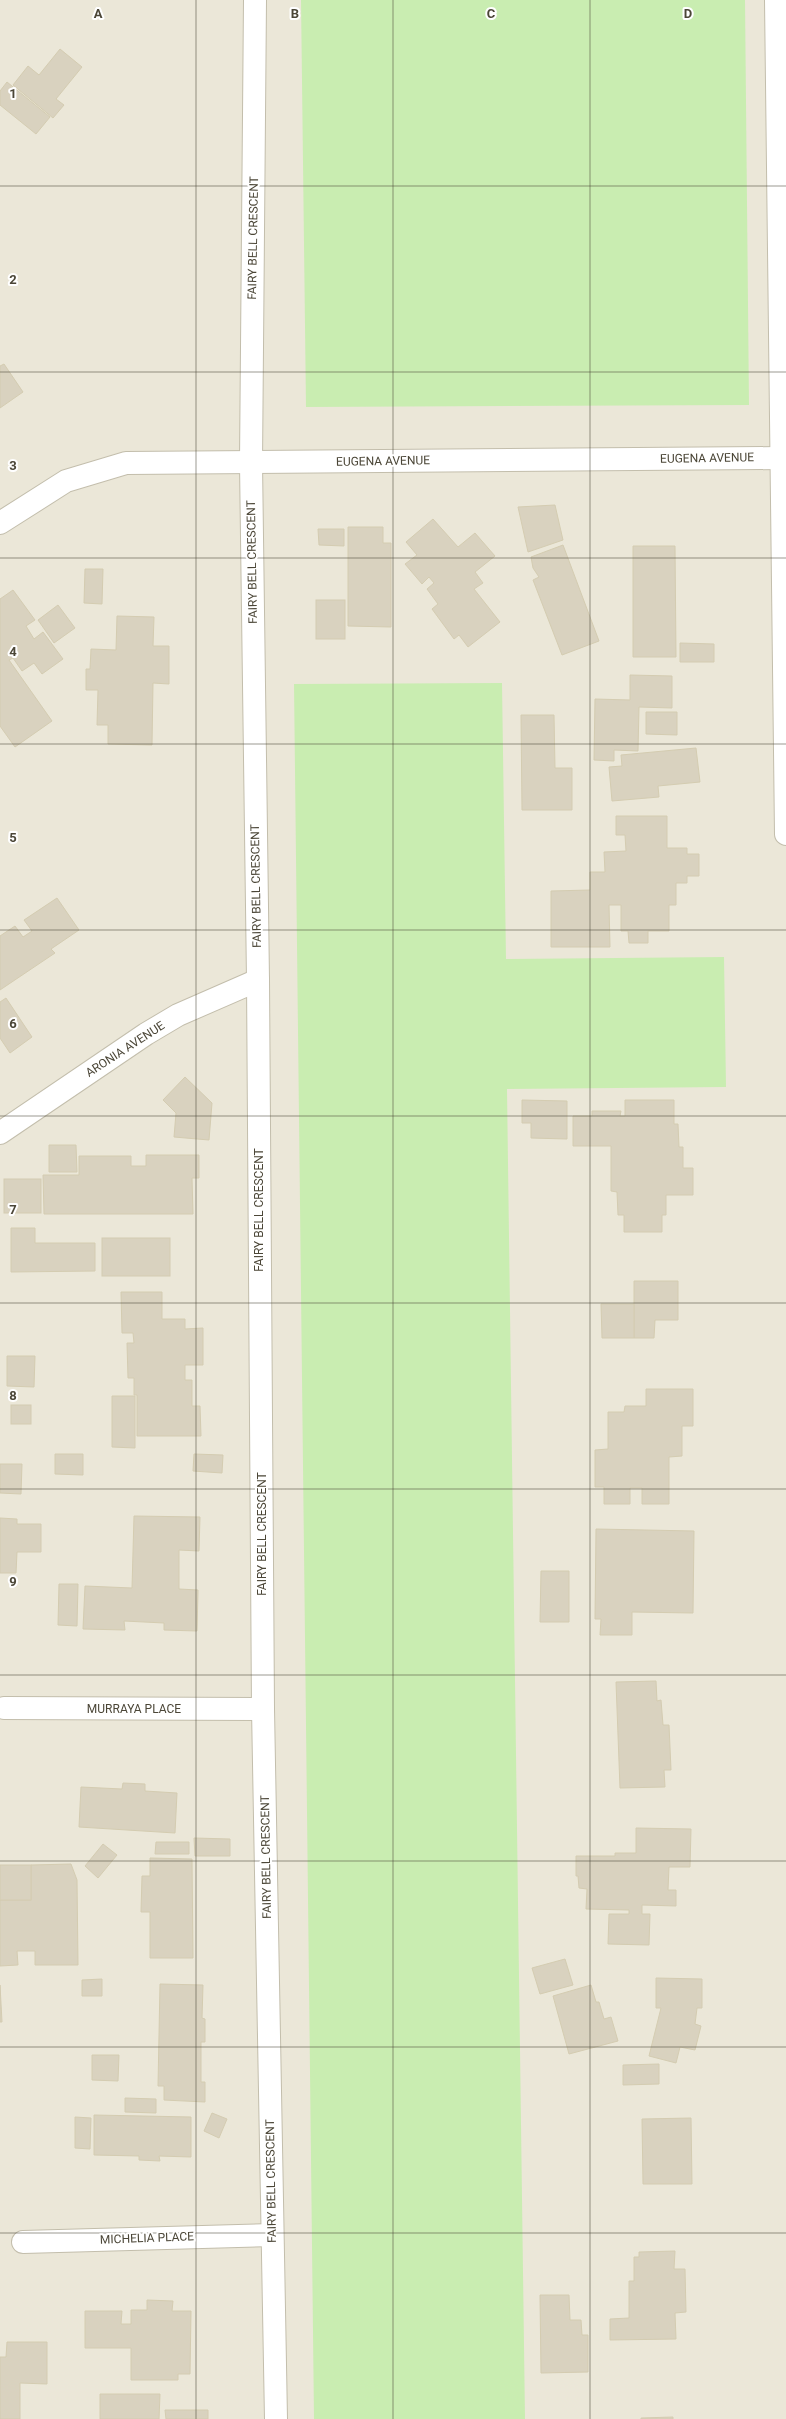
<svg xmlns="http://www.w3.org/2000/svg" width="786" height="2419" font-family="Roboto,sans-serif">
	<rect width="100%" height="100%" fill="#f6f4eb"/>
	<rect fill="#ebe7d8" x="0" y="0" width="786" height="2419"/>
	<g fill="#c9edb1">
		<polygon points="301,0 745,0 749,405 306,407"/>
		<polygon points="502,683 506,959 724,957 726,1087 507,1089 525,2419 314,2419 294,684"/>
	</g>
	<g fill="#d9d2bf" stroke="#d4ccb1">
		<polygon points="60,49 82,67 56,99 64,105 53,118 13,85 28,66 39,75"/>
		<polygon points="7,82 50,117 36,134 0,105 0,91"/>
		<polygon points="4,364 23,392 0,408 0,366"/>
		<polygon points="555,505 563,540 528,552 518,507"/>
		<polygon points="433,519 458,547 475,533 495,556 475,572 483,583 474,589 500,622 468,647 459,635 454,639 432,609 438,604 427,589 434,583 429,577 422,584 405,564 417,555 406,542"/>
		<polygon points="348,527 383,527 383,543 391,543 391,627 348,626"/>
		<polygon points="318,529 344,529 344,546 319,545"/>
		<polygon points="563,545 599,641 562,655 533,580 539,577 533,568 531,557"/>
		<polygon points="633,546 675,546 676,657 633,657"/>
		<polygon points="85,569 103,569 102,604 84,603"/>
		<polygon points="13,590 35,620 26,626 34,639 43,632 63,659 42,674 34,663 22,671 13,658 9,660 52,721 15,747 0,726 0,599"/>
		<rect x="316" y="600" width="29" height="39"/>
		<polygon points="58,605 75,628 54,643 38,620"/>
		<polygon points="117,616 154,617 153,646 169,646 169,684 153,683 152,745 108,744 108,725 97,725 98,690 86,690 86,669 90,669 91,649 116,650"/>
		<polygon points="680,643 714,644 714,662 680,662"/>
		<polygon points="630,675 672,676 672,708 639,707 638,751 614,750 614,761 594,760 595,699 630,700"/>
		<polygon points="646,712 677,712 677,735 646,734"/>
		<polygon points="521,715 554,715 555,768 572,768 572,810 522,810"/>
		<polygon points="696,748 700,782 658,786 659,797 612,801 609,767 622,766 621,755"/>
		<polygon points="616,816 667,816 667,848 687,848 687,854 699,854 699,876 687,876 687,883 676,883 676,905 669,905 669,931 648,931 648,943 629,943 628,931 621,931 621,905 609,905 610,947 551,947 551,891 590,890 590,872 605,872 604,852 626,851 625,835 616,835"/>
		<polygon points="57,898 79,930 51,949 55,953 0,990 0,936 15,926 23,937 32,931 24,920"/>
		<polygon points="6,998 32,1037 10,1053 0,1038 0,1002"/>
		<polygon points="185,1077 212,1103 209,1140 174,1137 176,1113 163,1100"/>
		<polygon points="522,1100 567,1101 567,1139 531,1138 531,1123 522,1123"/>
		<polygon points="625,1100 674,1100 674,1124 678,1124 679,1147 683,1147 683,1168 693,1168 693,1195 666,1195 666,1215 662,1215 662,1232 624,1232 624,1215 618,1215 617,1192 611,1191 611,1146 573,1146 573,1116 592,1116 592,1111 621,1111 620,1116 625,1116"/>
		<polygon points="49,1145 76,1145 77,1172 49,1172"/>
		<polygon points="146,1155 199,1155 199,1178 192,1178 193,1214 44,1214 43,1175 79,1175 79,1156 131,1156 131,1166 146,1166"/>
		<rect x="4" y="1179" width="37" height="34"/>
		<polygon points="11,1228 35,1228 35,1243 95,1243 95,1271 11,1272"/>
		<rect x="102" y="1238" width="68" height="38"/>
		<polygon points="634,1281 678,1281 678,1320 655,1320 654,1338 634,1338"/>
		<polygon points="121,1292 162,1292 162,1319 185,1319 185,1329 203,1328 203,1365 185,1365 185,1380 192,1380 192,1406 200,1406 201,1436 137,1436 137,1395 134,1395 134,1378 128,1378 127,1343 134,1343 133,1333 122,1333"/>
		<polygon points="601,1304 634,1304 634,1338 602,1338"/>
		<polygon points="7,1356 35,1356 34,1387 7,1386"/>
		<polygon points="646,1389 693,1389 693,1426 682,1426 682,1456 669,1457 669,1504 642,1504 642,1488 630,1488 630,1504 604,1504 604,1487 595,1487 595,1450 608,1449 608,1412 624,1412 625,1406 646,1406"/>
		<polygon points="112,1396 135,1396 135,1448 112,1447"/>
		<rect x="11" y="1405" width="20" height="19"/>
		<polygon points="55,1454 83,1454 83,1475 55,1474"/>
		<polygon points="194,1454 223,1455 222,1473 193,1471"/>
		<polygon points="0,1464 22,1464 21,1494 0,1493"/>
		<polygon points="134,1516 200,1517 199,1551 179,1550 179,1589 198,1590 197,1631 164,1630 164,1623 124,1621 125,1630 83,1629 85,1586 132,1588"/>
		<polygon points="0,1518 17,1519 17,1524 41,1524 41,1552 17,1552 16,1573 0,1573"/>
		<polygon points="596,1529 694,1531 693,1613 632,1612 632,1635 600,1635 601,1619 595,1619"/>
		<polygon points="541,1571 569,1571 569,1622 540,1622"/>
		<polygon points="59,1584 78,1584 77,1626 58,1625"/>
		<polygon points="656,1681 657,1701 661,1700 663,1725 669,1725 671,1770 664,1770 665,1787 620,1788 616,1682"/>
		<polygon points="123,1783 145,1784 145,1791 177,1793 175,1833 79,1827 81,1787 122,1789"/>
		<polygon points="636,1828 691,1829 690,1867 669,1867 668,1890 676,1890 676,1906 642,1905 642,1914 650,1914 649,1945 608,1944 609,1914 629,1914 629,1910 586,1909 587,1889 579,1888 578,1876 576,1876 576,1856 615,1856 615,1853 636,1853"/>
		<polygon points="194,1838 230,1839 230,1856 195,1856"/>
		<polygon points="156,1842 189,1842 189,1854 155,1854"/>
		<polygon points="103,1844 117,1855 98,1878 85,1866"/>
		<polygon points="150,1858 192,1859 193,1958 150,1958 150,1912 141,1912 142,1876 150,1876"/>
		<polygon points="71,1864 77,1880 78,1965 35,1965 35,1951 17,1951 18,1965 0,1966 0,1900 31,1900 31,1865"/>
		<rect x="0" y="1865" width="31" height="35"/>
		<polygon points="565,1959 573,1985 540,1994 532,1968"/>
		<polygon points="656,1978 702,1979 702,2008 697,2008 695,2024 701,2026 695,2050 680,2047 676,2063 649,2056 661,2008 656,2008"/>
		<polygon points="102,1979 102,1996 82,1996 82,1980"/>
		<polygon points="160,1984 203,1985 202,2018 205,2019 205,2042 201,2042 201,2082 205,2082 205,2102 164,2100 164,2086 158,2086"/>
		<polygon points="0,1985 2,2022 0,2022"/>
		<polygon points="591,1985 596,2002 599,2002 604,2019 611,2017 618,2041 569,2054 553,1996"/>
		<polygon points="92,2055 119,2055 118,2081 92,2080"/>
		<polygon points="659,2064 659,2084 623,2085 623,2065"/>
		<polygon points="125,2098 156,2099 156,2113 125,2112"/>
		<polygon points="212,2113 227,2119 219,2138 204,2131"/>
		<polygon points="94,2115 191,2117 191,2157 159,2156 160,2161 139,2160 139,2156 94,2155"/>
		<polygon points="75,2117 91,2118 90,2149 75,2148"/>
		<polygon points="691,2118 692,2184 643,2184 642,2119"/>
		<polygon points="675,2251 674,2269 685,2269 686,2312 675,2313 676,2339 610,2340 610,2319 629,2318 629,2281 634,2281 634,2257 639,2257 639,2252"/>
		<polygon points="540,2295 569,2295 570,2320 581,2320 582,2335 588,2335 588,2372 541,2373"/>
		<polygon points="147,2300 173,2301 172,2311 191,2311 190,2374 178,2374 178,2380 131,2380 131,2348 85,2348 85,2311 122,2311 121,2324 131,2324 131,2310 147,2310"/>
		<polygon points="7,2342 47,2342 47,2384 20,2383 20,2419 0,2419 0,2357 6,2357"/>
		<polygon points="100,2394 160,2394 159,2419 100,2419"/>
		<polygon points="165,2410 208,2410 208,2419 166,2419"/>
		<polygon points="673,2417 673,2419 641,2419 641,2418"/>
	</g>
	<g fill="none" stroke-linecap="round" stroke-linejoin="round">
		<defs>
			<g id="minor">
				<polyline points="255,0 251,463 258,980 263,1709 276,2419"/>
				<polyline points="776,0 786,834"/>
				<polyline points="0,523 66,481 126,463 780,458"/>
				<polyline points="0,1133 146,1034 178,1015 258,980"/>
				<polyline points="4,1708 263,1709"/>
				<polyline points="23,2242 272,2235"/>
			</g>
		</defs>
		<use href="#minor" stroke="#c3beac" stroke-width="24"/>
		<use href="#minor" stroke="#fff" stroke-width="22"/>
	</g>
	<path fill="none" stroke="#4b4637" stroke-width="1" stroke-opacity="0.55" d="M196,0V2419M393,0V2419M590,0V2419M0,186H786M0,372H786M0,558H786M0,744H786M0,930H786M0,1116H786M0,1303H786M0,1489H786M0,1675H786M0,1861H786M0,2047H786M0,2233H786"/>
	<g text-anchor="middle" stroke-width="4" stroke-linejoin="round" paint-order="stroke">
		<g font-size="12" fill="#4b4637" stroke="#fff">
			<text transform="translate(253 238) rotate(-89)" y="4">FAIRY BELL CRESCENT</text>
			<text transform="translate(707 458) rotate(-1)" y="4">EUGENA AVENUE</text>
			<text transform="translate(383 461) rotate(-1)" y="4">EUGENA AVENUE</text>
			<text transform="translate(252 562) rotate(-91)" y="4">FAIRY BELL CRESCENT</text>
			<text transform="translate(256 886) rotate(-91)" y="4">FAIRY BELL CRESCENT</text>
			<text transform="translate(125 1049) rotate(-33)" y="4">ARONIA AVENUE</text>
			<text transform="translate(259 1210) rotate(-90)" y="4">FAIRY BELL CRESCENT</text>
			<text transform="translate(262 1534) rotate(-90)" y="4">FAIRY BELL CRESCENT</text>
			<text x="134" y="1713">MURRAYA PLACE</text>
			<text transform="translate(266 1857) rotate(-91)" y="4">FAIRY BELL CRESCENT</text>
			<text transform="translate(271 2181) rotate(-91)" y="4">FAIRY BELL CRESCENT</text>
			<text transform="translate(147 2238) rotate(-2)" y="4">MICHELIA PLACE</text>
		</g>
	</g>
	<g font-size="13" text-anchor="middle" font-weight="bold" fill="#4b4637" stroke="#fff" stroke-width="4" stroke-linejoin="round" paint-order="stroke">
		<text x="98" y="18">A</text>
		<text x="295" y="18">B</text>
		<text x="491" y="18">C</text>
		<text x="688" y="18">D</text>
		<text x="13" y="98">1</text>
		<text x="13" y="284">2</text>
		<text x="13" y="470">3</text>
		<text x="13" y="656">4</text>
		<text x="13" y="842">5</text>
		<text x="13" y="1028">6</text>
		<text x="13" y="1214">7</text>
		<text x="13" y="1400">8</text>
		<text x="13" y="1586">9</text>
	</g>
</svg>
